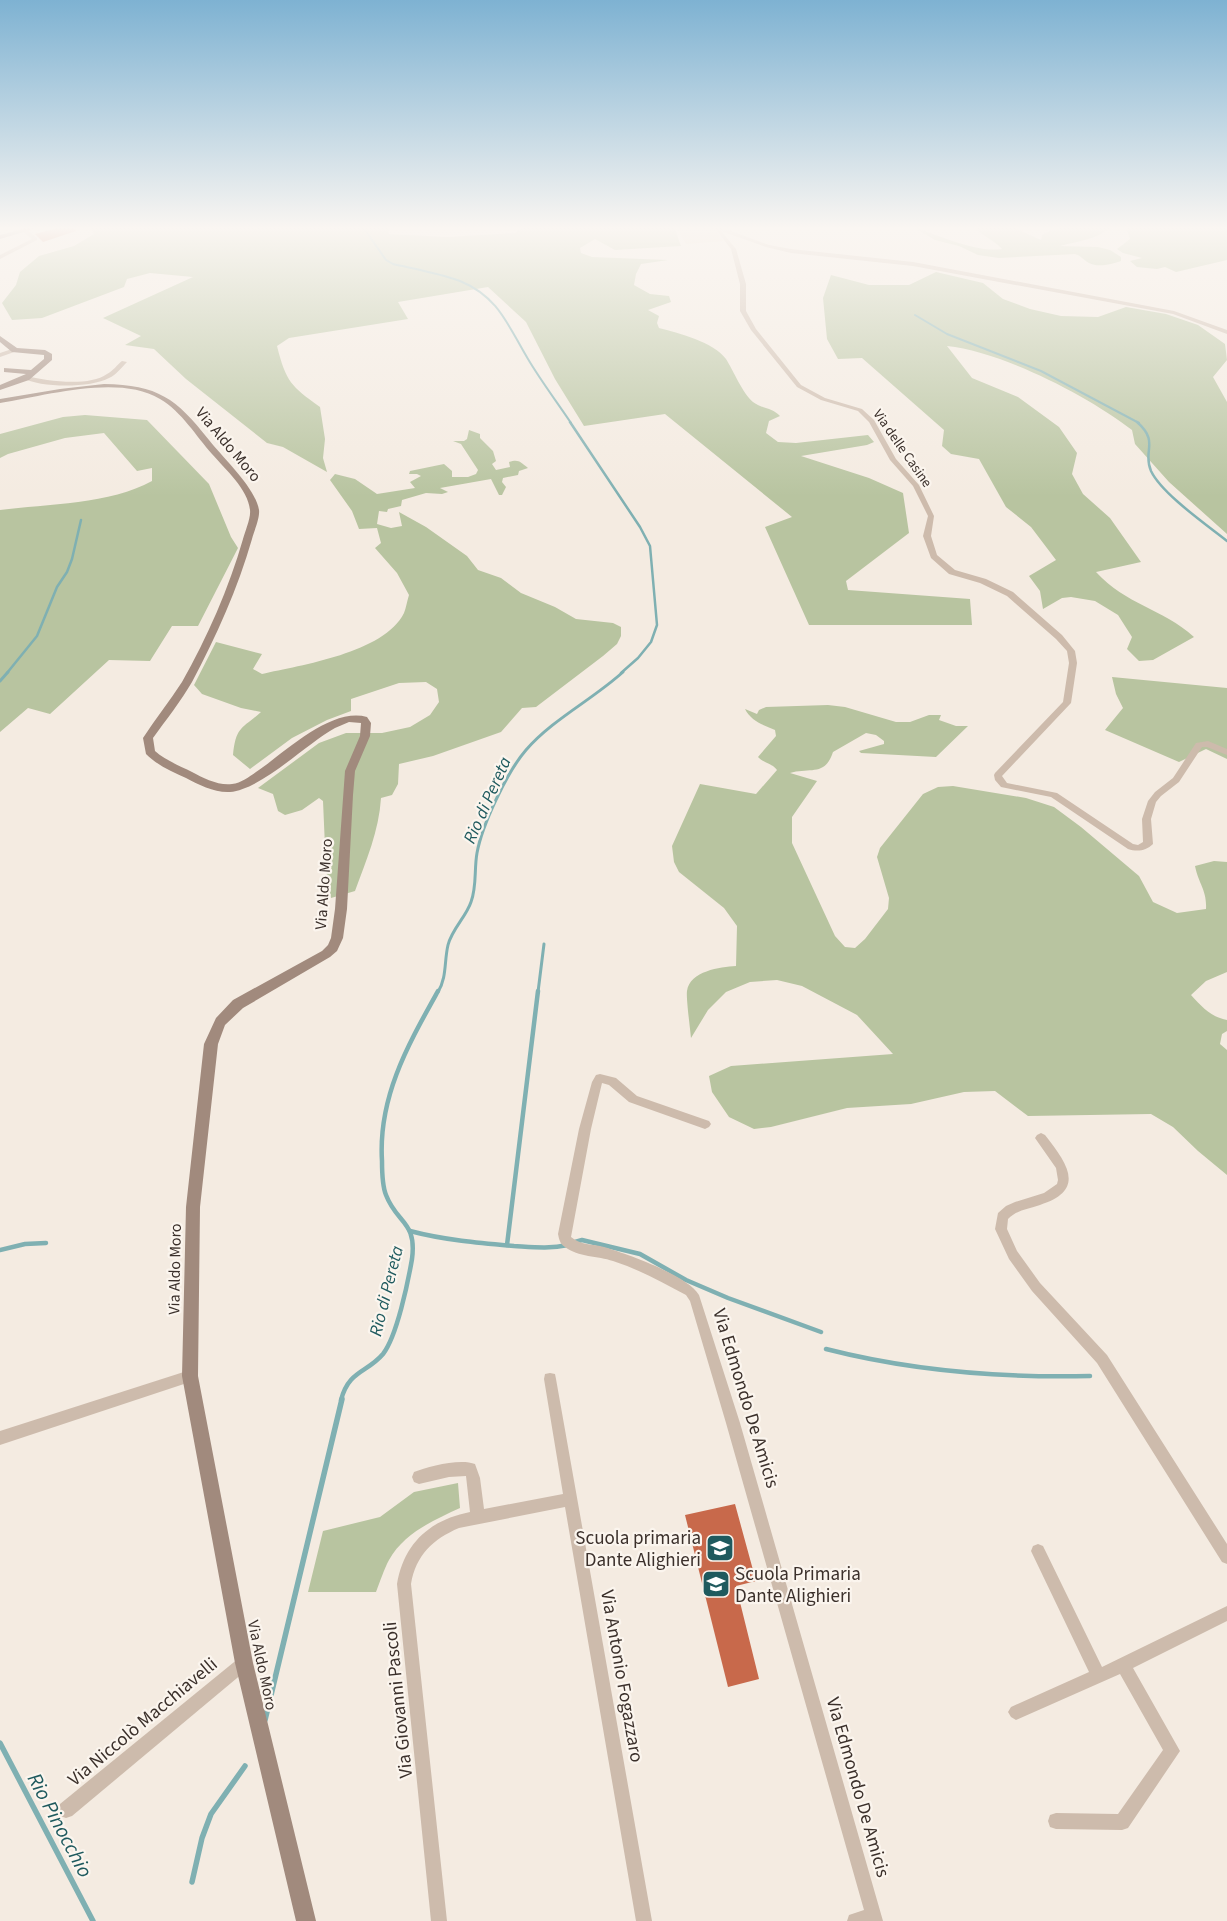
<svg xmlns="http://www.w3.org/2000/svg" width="1227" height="1921" font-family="'Source Sans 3',sans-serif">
	<rect width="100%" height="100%" fill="#f4ebe1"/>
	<g fill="#b8c4a0">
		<path d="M94,227H388L389,234L447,237L515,233L524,227H674L681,246L615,250L595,239L580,248L581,253L592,257L668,260L641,264L636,274L634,285L650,294L669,296L671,302L648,310L659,316L657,323L659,328C678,333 714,342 726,359C733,370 743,394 753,402C762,409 772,407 780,416L769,421L766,433L778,442L796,443L868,435L874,442L867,445L801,456L869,478L903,493L909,533L846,581L848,590L970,599L972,625H809L765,527L792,517L665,414L584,426L555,379L526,322L488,287L398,302L408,319L289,338L277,346C286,382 291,386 320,407L325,439L323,458L327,472L283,447L267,443L186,379L154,349L125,345L141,336L103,318L193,277L150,273L127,279L124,287L42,318L12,320L2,303L16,285L20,272L39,256L74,246L94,234L92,228Z"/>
		<path d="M913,227C939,235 975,253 1002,249C994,240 982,236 975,227H1013L1041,240L1042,235C1062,222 1088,227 1111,227C1096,240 1078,241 1060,246L1098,247L1110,250L1121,257V261C1112,264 1098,268 1089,263C1083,260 1082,256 1075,254L999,258L978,255L959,246L935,240Z"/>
		<polygon points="1126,227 1227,227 1227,260 1176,272 1165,267 1157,269 1137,267 1130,261 1142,258 1123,253 1117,249 1130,239"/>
		<path d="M936,272L983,283L1003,299L1030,309L1061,316L1098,317L1126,307L1166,314L1198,325L1225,344L1227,360L1213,377L1227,402V534L1169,482L1135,444L1132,430C1088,396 1003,352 947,346L972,378L1018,397L1059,427L1077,453L1072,474L1083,494L1110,518L1141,562L1096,572C1126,605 1162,608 1194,637L1153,660L1139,661L1127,649L1132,637L1118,615L1095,601L1071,597L1062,598L1043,609L1040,591L1029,576L1056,560L1031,527L1006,507L979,459L951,454L942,446L944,430L862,358L838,359L827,339L823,298L831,275L869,285H909Z"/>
		<path d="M85,415L147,420L209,484L231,537L238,548L198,626H172L150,661L109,660L50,714L28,708L0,732V510C47,504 111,504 152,481V468L137,471L104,433L65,438L8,454L0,458V434L63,417Z"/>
		<path d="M469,430L480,434V438L493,451L496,461L492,464L496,470L510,467L509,462C519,459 520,462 528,468L519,471L518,475L503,478L502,482L506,487L502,495H499L491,479L440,488L448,492L442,494L426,493L402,500L401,506L388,509L387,512L379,511L377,524L391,528L402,526L399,512L426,527L467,556L478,570L501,578L521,593L555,607L576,619L613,623L621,627V636L617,644L603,656L536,707L522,708L501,732L433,756L399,764L398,784L392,795L381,798C379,831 366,861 355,891L331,898L326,870L323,801L319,798L302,810L285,815L278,811L273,794L258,788L319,743L346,733H382L410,727L430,715L439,702L437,689L426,682L399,683L351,699V711L327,720L292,738L250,769L233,755C236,726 242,729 261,712L241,708L202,694L194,685L216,642L262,654L253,669L262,674C301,665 384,653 404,613C406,608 407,601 409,595L397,573L375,548L381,543L377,528L359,529L352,511L330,480L335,474L355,479L377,494L415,488L410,482L421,476L417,474H409L410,471L444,464L452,471V477H468L476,474L478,470L461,444L453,441H464L467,439Z"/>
		<polygon points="1112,677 1227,688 1227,759 1206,749 1179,762 1105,730 1123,708 1116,694"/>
		<path d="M828,705L845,707L896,722H910L929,715H941L939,720L956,726H968L936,757L861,753L859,751L884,744V741L876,735L866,733L833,752C825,777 810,767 790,773L817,781L792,817V843L835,936L845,947L855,948L865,939L888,909L889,898L877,857L880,848L923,794L938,787L953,786L1026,798L1054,807L1081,827L1139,876L1153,902L1177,913L1206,909C1207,890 1199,885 1195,866L1214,861L1227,862V972L1206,981L1191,995C1202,1007 1211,1017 1227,1020V1031L1222,1034L1220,1044L1227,1050V1175L1198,1151L1173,1127L1151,1114L1028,1116L995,1091L964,1092L911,1104L847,1108L771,1127L754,1129L729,1117L712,1092L709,1076L731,1066L893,1054L857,1015L802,986L777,980L750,982L726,992L708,1010L691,1038C690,1027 686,998 687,991C690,971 720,967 736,966L737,926L724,908L679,872L674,862L672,846L700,784L756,794L777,770C772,763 763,763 758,757L776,736L775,730C763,725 751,721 745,709L757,714L759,710L766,707Z"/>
		<path d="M458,1483L460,1508C434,1520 404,1533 389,1560C384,1569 380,1582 376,1592H308L323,1531L380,1517L414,1492Z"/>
	</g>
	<polygon fill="#ecdcc8" points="676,227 712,227 724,241 686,244"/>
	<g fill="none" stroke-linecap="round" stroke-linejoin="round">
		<g stroke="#7fb0b2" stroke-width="2">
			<path d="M363,227L386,260L393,264C415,269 439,273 460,281C499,297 508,326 528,359C541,381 557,402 571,423"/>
			<polyline points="915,315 947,334 1041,371 1139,423"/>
		</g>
		<g stroke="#7fb0b2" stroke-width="2.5">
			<polyline points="570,422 640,527 650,546 657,625 651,642 638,658 621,673"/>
			<path d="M1137,422C1160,442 1142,451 1151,471C1162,494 1207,525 1227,541"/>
			<polyline points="7,673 37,636 57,587 67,572 72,559 81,520"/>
		</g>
		<g stroke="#7fb0b2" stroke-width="3">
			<polyline points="0,681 8,672"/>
			<path d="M438,992C447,977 444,962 448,945C452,929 466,917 471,902C477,886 474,869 477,853C482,825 507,772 526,750C553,719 592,700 623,672"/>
			<polyline points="538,992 544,944"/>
		</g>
		<g stroke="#7fb0b2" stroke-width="4.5">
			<path d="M410,1231C444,1240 479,1243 514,1246C532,1247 550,1249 568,1245"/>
			<polyline points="575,1242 582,1240 640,1254 686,1280 728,1298 821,1332"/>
			<polyline points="507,1245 538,991"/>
			<polyline points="0,1250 25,1244 46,1243"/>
			<path d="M826,1349C912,1371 1002,1378 1090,1376"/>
			<path d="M341,1400C349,1370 367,1373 383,1354C397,1336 408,1282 412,1259C417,1221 397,1224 386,1195C382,1185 382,1172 382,1161C378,1097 408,1045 438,991"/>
		</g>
		<g stroke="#7fb0b2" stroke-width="5.5">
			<polyline points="265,1720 342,1399"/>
			<polyline points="0,1743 93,1921"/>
			<polyline points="192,1882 202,1838 211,1814 245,1766"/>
		</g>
	</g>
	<g fill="#c8694b">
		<polygon points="61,227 75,227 76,231 43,242 35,234"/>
		<polygon points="735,1504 756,1581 736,1586 759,1679 728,1687 685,1515"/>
	</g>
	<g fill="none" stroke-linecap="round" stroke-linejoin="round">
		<g fill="#cdbbac" fill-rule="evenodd">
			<path d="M714,227H720L769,245L791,249L913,262L1174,311L1227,330V334L1173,314L913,266L791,253L766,247L721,231L736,249L746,284V311L756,329L801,385L825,398L862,409L874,420L896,459L919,485L934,516L931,536L937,555L955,570L986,579L1013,592L1062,635L1075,651L1077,663L1071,703L1002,776L1007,783L1057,793L1133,844L1138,845L1143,842L1142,819L1148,801L1155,792L1173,778L1196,743L1208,741L1227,749V755L1207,747H1202L1179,782L1161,796L1156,802L1151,819L1153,844C1146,851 1137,852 1128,849L1051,797L1001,787L995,780L994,775L995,773L1063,702L1069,663L1067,651L1056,639L1007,596L980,583L949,574L931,558L923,536L928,516L913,486L890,460L869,422L858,411L821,400L797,387L751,330L740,311V284L731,249Z"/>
			<polygon points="22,229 26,229 37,238 37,240 0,259 0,255 32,239 22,231"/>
			<polygon points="15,348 18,350 17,351 0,357 0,353"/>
			<path d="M122,361L127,362C122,367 116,375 109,378C91,388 40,388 23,378L26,376C47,381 89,387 107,374C113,371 117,365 122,361Z"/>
			<path d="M600,1074L616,1078L637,1096L709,1121L711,1124L709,1127L705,1129L629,1102L609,1085L602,1083L591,1129L571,1237C580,1245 593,1244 604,1247C627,1254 687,1275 699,1295L740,1423L883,1921H847L849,1915L864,1910L726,1423L690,1301L686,1295C662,1282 638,1269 613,1261C598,1256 578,1257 565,1247C560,1244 559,1239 558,1234L579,1129L592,1082L596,1075Z"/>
			<path d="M1041,1133L1045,1135C1067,1163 1087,1190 1040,1205C1028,1209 1017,1210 1008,1219L1007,1229L1017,1251L1040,1283L1107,1355L1227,1544V1564L1222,1562L1097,1363L1032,1291L1009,1259L995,1229L998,1213L1006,1206L1015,1202L1044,1193L1057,1184L1058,1180L1056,1168L1035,1138L1037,1135Z"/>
			<polygon points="190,1370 195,1372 196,1376 195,1380 190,1382 0,1445 0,1431"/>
			<path d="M550,1373L555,1374L556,1379L652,1921H636L565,1507L459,1528C433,1539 416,1555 411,1584L447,1921H431L397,1584C404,1543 430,1520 470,1512L466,1476L449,1477L419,1484L414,1482L412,1477L414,1472C428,1466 461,1458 475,1464L480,1478L484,1509L563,1494L544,1379L545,1374Z"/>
			<polygon points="1038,1544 1043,1546 1102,1667 1227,1606 1227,1621 1133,1668 1180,1751 1128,1828 1122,1830 1056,1829 1050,1827 1048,1821 1050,1815 1056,1813 1118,1814 1163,1750 1120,1674 1016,1720 1011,1717 1008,1712 1011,1707 1089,1672 1031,1551 1033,1546"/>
			<polygon points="244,1656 249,1658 251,1663 249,1668 72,1816 66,1818 60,1816 58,1810 60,1804 239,1658"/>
		</g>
		<g fill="#a18a7d" fill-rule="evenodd">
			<polygon points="31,227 40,227 0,239 0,235"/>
			<polygon points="0,336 17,348 45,350 52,354 52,360 29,380 0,390 0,385 26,374 4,372 4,368 31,370 44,359 44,355 12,352 0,342"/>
			<path d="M104,384C158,385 176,398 209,440C223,458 255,487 259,510C260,518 254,531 252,539C238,588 216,637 192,682C181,701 166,720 153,738L155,751C165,760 180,766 192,772C203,778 219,786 232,784C241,783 249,777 256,772C285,753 330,707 367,717L371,723L370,736L355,771L353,795L347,909L343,938L337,951L330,957L243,1008L225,1025L218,1044L200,1207L198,1376L253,1663L316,1921H296L235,1663L182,1376L186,1207L204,1044L216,1018L233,1000L322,951L328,945L331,938L335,909L345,771L360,736L361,723L349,722L335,728C306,744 262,789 230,792C215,793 199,785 186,778C172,772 157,765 146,754L143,738C155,719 170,701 182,682C207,638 229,588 243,539C245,531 251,518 250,510C248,489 225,469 212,454C196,436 182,412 160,399C118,374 46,396 0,403V399L60,389Z"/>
		</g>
	</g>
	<linearGradient id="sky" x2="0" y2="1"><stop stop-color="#7eb2d2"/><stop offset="0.46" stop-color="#faf6f2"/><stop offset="1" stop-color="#faf6f2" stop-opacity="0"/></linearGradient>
	<rect width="1227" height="496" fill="url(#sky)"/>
	<defs>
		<symbol id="school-square" viewBox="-11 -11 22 22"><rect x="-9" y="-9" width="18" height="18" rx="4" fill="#1f5a5e" stroke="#fbf5ee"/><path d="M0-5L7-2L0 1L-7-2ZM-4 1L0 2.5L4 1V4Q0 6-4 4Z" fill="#fff"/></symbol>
	</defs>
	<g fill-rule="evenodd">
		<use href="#school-square" x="704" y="1532" width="32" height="32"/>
		<use href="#school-square" x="700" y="1568" width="32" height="32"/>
	</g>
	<g text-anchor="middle" stroke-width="4.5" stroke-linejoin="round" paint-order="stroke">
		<g font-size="14" fill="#3b302b" stroke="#fbf5ee">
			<text transform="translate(903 448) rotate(55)" y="5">Via delle Casine</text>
		</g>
		<g font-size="16" fill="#3b302b" stroke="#fbf5ee">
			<text transform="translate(229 444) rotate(50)" y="6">Via Aldo Moro</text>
			<text transform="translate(323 884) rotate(-86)" y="6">Via Aldo Moro</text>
			<text transform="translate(174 1269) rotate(-89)" y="6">Via Aldo Moro</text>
			<text transform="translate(263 1665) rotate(78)" y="6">Via Aldo Moro</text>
		</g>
		<g font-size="18" font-style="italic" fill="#1f5a5e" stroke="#fbf5ee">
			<text transform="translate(487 800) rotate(-66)" y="6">Rio di Pereta</text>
			<text transform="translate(386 1291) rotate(-76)" y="6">Rio di Pereta</text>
		</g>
		<g font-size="19" fill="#3b302b" stroke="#fbf5ee">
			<text transform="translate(747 1398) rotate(73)" y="7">Via Edmondo De Amicis</text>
			<text transform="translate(623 1676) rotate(80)" y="7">Via Antonio Fogazzaro</text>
			<text transform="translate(397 1700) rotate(-96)" y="7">Via Giovanni Pascoli</text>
			<text transform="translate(142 1721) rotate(-40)" y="7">Via Niccolò Macchiavelli</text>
			<text transform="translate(859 1787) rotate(74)" y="7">Via Edmondo De Amicis</text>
		</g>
		<g font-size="19" fill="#3b302b" stroke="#fbf5ee" text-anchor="end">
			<text x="701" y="1544">Scuola primaria<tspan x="701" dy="22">Dante Alighieri</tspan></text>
			<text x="735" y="1580" text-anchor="start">Scuola Primaria<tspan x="735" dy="22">Dante Alighieri</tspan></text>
		</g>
		<g font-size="21" font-style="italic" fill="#1f5a5e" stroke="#fbf5ee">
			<text transform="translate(60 1825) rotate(62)" y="7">Rio Pinocchio</text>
		</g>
	</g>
</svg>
